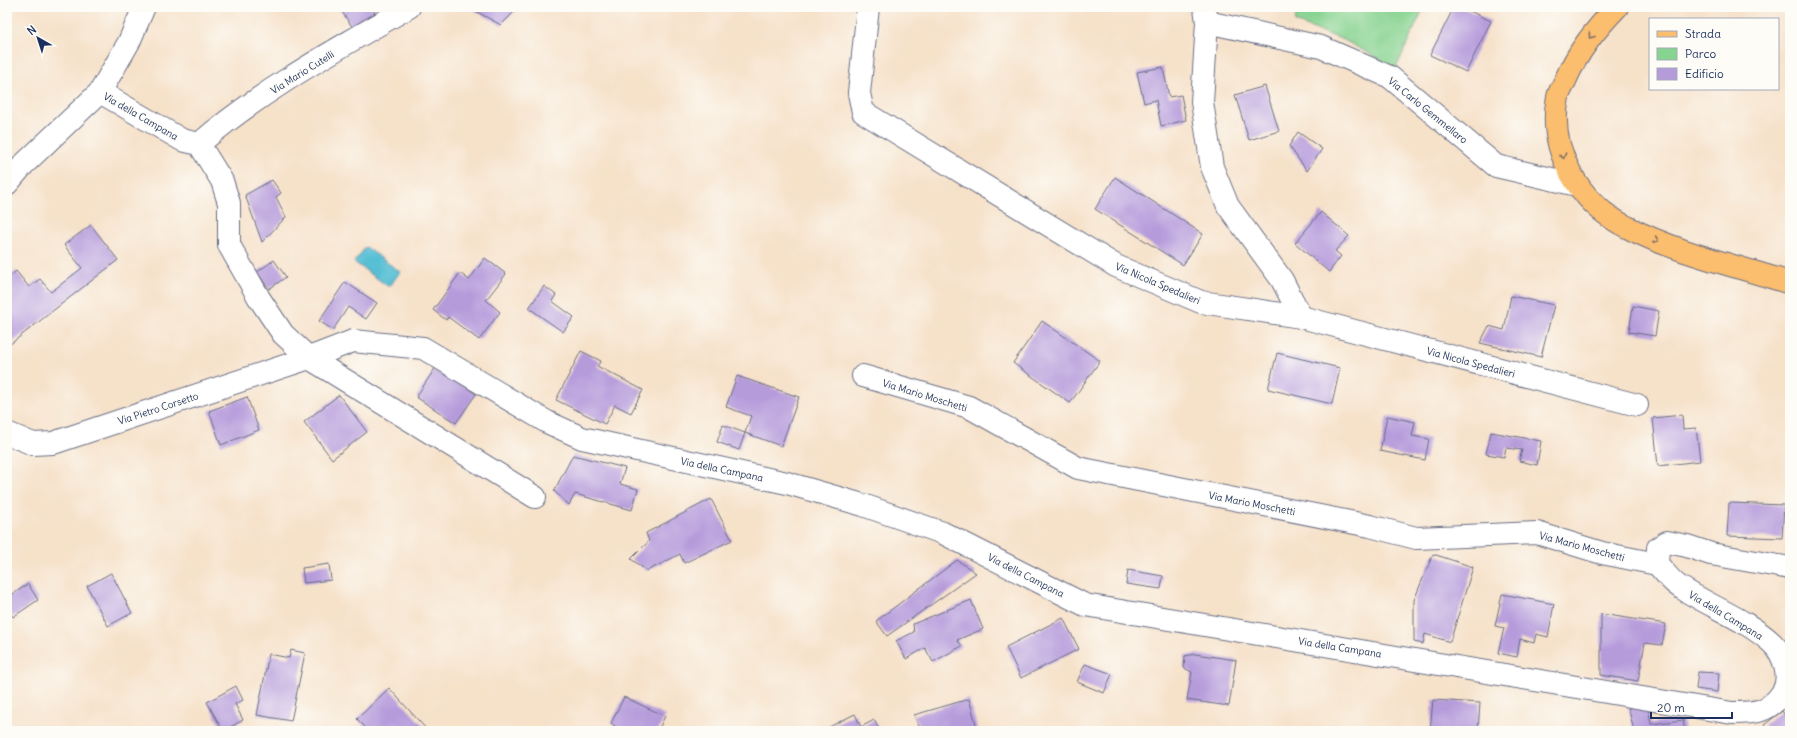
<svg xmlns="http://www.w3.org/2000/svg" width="1797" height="738" font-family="Delius,sans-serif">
	<rect width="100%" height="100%" fill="#fdfcf7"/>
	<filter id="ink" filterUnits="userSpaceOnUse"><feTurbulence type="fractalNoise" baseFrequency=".025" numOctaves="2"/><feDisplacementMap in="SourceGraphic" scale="8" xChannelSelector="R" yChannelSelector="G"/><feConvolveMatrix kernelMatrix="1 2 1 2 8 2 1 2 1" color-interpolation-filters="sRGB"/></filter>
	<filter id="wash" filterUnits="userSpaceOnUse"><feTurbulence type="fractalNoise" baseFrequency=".012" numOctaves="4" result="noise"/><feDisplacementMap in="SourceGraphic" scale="16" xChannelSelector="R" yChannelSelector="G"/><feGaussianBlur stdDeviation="0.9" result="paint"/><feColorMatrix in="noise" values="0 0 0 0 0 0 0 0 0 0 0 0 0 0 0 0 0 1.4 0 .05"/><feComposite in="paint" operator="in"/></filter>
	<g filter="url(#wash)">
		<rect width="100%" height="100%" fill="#f6e1c9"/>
		<polygon fill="#87d390" stroke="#518177" points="1297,7 1424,7 1396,68 1344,40 1295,22"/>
		<polygon fill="#57bfd4" stroke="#397799" points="366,247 400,272 389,287 354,262"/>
		<g id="blocks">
			<g fill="#b69bdb">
				<polygon points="343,7 372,7 375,13 353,28 340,9"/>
				<polygon points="468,7 519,7 501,25"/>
				<polygon points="1454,7 1461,7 1491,21 1466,72 1430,55"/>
				<polygon points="1163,67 1169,97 1181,95 1186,120 1161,126 1156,100 1144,103 1137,72"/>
				<polygon points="1265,86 1279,131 1249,140 1235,95"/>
				<polygon points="1298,132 1322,149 1307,171 1289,146"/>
				<polygon points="1115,177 1203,234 1183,265 1095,209"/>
				<polygon points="272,180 281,193 276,197 286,217 262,242 245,195"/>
				<polygon points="1321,212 1349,236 1335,251 1341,256 1329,272 1295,243"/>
				<polygon points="91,225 118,260 9,345 7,343 7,279 16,271 29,287 40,279 51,292 82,268 64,245"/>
				<polygon points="485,258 506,274 486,300 500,312 479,340 448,317 446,320 433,310 460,273 469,280"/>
				<polygon points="274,260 286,277 269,289 257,272"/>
				<polygon points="345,282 377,303 366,319 348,307 333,330 319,321"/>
				<polygon points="544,286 556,295 552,301 574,317 563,332 529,308"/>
				<polygon points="1511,296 1554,305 1541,357 1480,343 1489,326 1504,330"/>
				<polygon points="1633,306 1659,311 1655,336 1629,332"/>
				<polygon points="1042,321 1100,361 1070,403 1013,363"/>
				<polygon points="581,351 601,361 597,366 643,390 631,413 615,405 605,424 556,400"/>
				<polygon points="1277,353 1340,368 1332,404 1268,389"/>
				<polygon points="436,367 476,394 456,423 416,397"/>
				<polygon points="737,376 799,397 781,446 745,433 751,416 726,407"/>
				<polygon points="339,395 367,432 332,459 304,422"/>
				<polygon points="247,397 259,430 221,445 209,411"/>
				<polygon points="1682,415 1683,429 1696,428 1700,461 1658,466 1653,418"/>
				<polygon points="1387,416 1415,422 1412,436 1429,439 1425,460 1380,451"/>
				<polygon points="723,425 745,433 739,450 717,442"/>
				<polygon points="1491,432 1541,441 1537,465 1519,461 1522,450 1506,448 1504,457 1486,454"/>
				<polygon points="573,455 625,468 620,484 638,489 632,510 575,494 569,505 554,491"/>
				<polygon points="711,499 732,540 684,563 680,554 647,571 631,559 649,541 646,533"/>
				<polygon points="1729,503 1784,505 1782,538 1727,536"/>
				<polygon points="1433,554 1473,567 1450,642 1425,634 1423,644 1414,642 1414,600"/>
				<polygon points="957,560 976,573 887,636 876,621"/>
				<polygon points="329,564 331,580 304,583 302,568"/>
				<polygon points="1128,570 1163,576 1161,589 1126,584"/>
				<polygon points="111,573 132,613 108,626 87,586"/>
				<polygon points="28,584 38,600 13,617 7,608 7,598"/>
				<polygon points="1502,594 1554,604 1548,637 1536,634 1534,643 1520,639 1517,657 1498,653 1504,628 1495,626"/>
				<polygon points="971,600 983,629 957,640 962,646 933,662 925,648 906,659 896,641 914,632 913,624"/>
				<polygon points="1601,614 1666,624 1662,645 1645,643 1638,681 1601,675"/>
				<polygon points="1063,618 1079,649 1021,678 1006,647"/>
				<polygon points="291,650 305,653 291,721 257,715 269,654 289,658"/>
				<polygon points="1195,654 1236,660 1229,706 1187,700 1192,672 1184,668 1185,656"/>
				<polygon points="1085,664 1112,674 1104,693 1077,682"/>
				<polygon points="1698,672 1719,673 1717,692 1696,689"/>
				<polygon points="236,686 243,700 235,704 243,720 223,731 207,702"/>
				<polygon points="389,688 428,731 369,731 357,719"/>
				<polygon points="624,697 665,716 658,731 613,731 615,726 611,723"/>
				<polygon points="969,699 978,731 921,731 914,715"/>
				<polygon points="1433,700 1480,703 1478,731 1430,731"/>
				<polygon points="1628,706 1648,706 1651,724 1683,720 1685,731 1634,731"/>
				<polygon points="1782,711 1790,722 1790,730 1769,731 1764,725"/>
				<polygon points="855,714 861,727 874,720 880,731 831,731 829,727"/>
			</g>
		</g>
	</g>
	<g filter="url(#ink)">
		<use href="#blocks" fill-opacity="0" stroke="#686d83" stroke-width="1"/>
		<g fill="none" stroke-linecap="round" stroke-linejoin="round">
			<defs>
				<g id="minor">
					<polyline points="868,7 859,93 863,112 1116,266 1201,302 1301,317 1637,405"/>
					<polyline points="1205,8 1207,22 1202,102 1212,167 1228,206 1282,280 1301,317"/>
					<polyline points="1207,22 1321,47 1390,77 1496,166 1577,185"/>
					<path d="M100,92L182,140L199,144L222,181L229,203V245L259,298L283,334L309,358L353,341L423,348L547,422L582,438L787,483L863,505L943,533L1085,605L1732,713C1753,713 1769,713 1782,693C1792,679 1784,654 1772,643C1747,620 1709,606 1680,587C1671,582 1664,571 1657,564L1658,548L1667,542L1687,546L1711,554L1790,568"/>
					<path d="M199,144C262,90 337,49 409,7"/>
					<polyline points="7,184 24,164 100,92 129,42 144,7"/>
					<polyline points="863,376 969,407 1078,468 1370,526 1416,538 1537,533 1602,553 1657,564"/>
					<polyline points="7,433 33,444 53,443 309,358 535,497"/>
				</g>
				<path id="major" d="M1617,7C1595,30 1578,51 1565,81C1563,86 1559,92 1558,97C1547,150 1580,204 1627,227C1677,253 1737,266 1790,283"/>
			</defs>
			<use href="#minor" stroke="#686d83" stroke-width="24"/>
			<use href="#major" stroke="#686d83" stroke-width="24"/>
			<use href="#minor" stroke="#fff" stroke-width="22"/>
			<use href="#major" stroke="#fbbd6e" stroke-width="22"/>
		</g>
		<defs><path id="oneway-chevron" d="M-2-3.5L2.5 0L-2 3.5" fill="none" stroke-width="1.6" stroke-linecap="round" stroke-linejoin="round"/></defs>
		<g stroke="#806f65">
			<use href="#oneway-chevron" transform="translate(1591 36) rotate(126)"/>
			<use href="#oneway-chevron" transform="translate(1563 156) rotate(71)"/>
			<use href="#oneway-chevron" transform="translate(1656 240) rotate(23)"/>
		</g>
	</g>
	<g text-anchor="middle" stroke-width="3" stroke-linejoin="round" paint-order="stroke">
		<g font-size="10" fill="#1b2f5e" stroke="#fdfcf7">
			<text transform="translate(302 72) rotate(-32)" y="4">Via Mario Cutelli</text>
			<text transform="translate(1428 110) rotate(39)" y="4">Via Carlo Gemmellaro</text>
			<text transform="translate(141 116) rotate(30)" y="4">Via della Campana</text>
			<text transform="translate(1158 283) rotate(23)" y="4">Via Nicola Spedalieri</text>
			<text transform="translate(1471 362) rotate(15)" y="4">Via Nicola Spedalieri</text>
			<text transform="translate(925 395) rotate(17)" y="4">Via Mario Moschetti</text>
			<text transform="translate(158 408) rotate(-18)" y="4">Via Pietro Corsetto</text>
			<text transform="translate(722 469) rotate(12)" y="4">Via della Campana</text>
			<text transform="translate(1252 503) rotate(11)" y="4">Via Mario Moschetti</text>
			<text transform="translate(1582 546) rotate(15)" y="4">Via Mario Moschetti</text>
			<text transform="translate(1026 575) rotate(27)" y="4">Via della Campana</text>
			<text transform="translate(1726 615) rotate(31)" y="4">Via della Campana</text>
			<text transform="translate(1340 647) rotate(9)" y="4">Via della Campana</text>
		</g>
	</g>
	<rect width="1797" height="738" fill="none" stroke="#fdfcf7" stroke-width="24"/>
	<rect x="1649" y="18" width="130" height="72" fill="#fdfcf7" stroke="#a3aaba"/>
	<rect x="1657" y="31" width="20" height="6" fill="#fbbd6e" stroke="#a3aaba"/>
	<text x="1685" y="38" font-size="12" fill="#1b2f5e">Strada</text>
	<rect x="1657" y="48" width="20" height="12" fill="#87d390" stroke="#a3aaba"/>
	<text x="1685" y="58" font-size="12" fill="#1b2f5e">Parco</text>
	<rect x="1657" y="68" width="20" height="12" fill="#b69bdb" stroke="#a3aaba"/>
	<text x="1685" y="78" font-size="12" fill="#1b2f5e">Edificio</text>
	<g transform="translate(38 38) rotate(321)" stroke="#fdfcf7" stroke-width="3" paint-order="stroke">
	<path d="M0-3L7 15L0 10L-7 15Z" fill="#1b2f5e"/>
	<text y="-6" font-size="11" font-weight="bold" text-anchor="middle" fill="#1b2f5e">N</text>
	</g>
	<path d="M1651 712v6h81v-6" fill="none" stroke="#1b2f5e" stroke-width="2"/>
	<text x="1657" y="712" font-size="12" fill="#1b2f5e" stroke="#fdfcf7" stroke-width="3" paint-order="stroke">20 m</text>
</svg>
